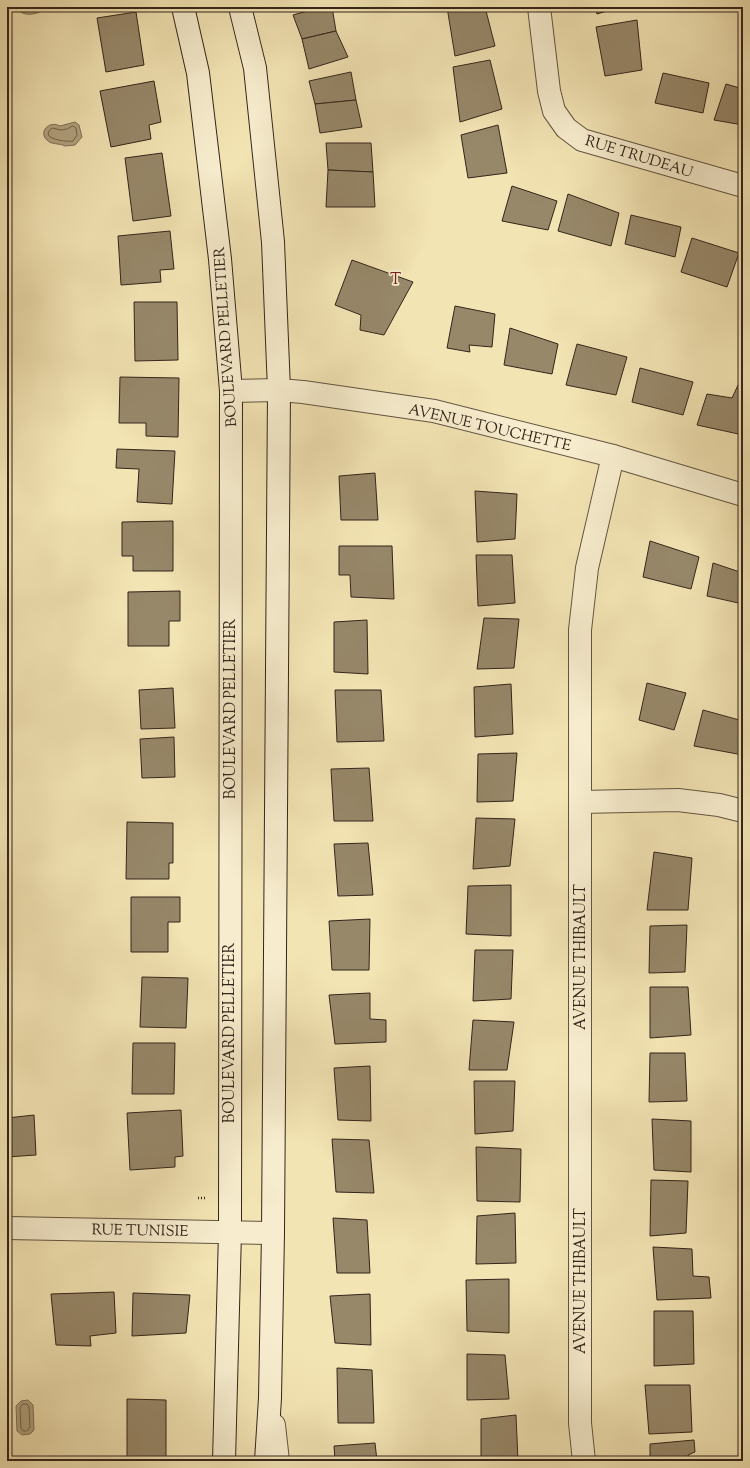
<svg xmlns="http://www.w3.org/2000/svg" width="750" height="1468" font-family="'Sorts Mill Goudy',serif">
	<rect width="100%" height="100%" fill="#f3e4b4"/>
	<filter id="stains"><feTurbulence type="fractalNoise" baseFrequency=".005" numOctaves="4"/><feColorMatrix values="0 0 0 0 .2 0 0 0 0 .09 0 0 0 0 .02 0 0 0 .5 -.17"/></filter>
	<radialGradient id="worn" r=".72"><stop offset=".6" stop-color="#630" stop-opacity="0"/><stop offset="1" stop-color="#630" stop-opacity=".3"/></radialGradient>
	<g fill="#b2a380" stroke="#7f7157">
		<path d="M16,7H53L52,9L46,8C38,15 22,18 16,7Z"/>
		<path d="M75,122L79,125L82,137L75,145L65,146C60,143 51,145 47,140C38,132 49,120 60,126Z"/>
		<polygon points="28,1400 33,1405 34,1430 30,1434 22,1435 17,1431 16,1406 21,1401"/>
	</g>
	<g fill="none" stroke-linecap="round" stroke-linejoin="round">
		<g stroke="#72644d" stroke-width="1">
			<path d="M73,126L76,128L77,135L73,141C67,142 52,140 48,135L49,131L52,128L61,130L67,129Z"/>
			<polygon points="23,1404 27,1404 29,1407 30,1427 27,1431 23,1431 21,1428 20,1408"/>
		</g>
	</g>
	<g fill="#97886a" stroke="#33251a">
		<polygon points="322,7 332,7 336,31 302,39 293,15"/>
		<polygon points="447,7 485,7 495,46 455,56"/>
		<polygon points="595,7 620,7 597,14"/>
		<polygon points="136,12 144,65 106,72 97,18"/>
		<polygon points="637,20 642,70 605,76 596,27"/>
		<polygon points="336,31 348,57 309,69 302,39"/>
		<polygon points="490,60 502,109 460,122 453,67"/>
		<polygon points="351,72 356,100 315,104 309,81"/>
		<polygon points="663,73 709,83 703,113 655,103"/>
		<polygon points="154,81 161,122 149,125 151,139 111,147 100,91"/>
		<polygon points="726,84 743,89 743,125 714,120"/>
		<polygon points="356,100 362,127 320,133 315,104"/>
		<polygon points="498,125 507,173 468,178 461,135"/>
		<polygon points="326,143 371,143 373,172 328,170"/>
		<polygon points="162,153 171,216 133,221 125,158"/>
		<polygon points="328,170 373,172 375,207 326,207"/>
		<polygon points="512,186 557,201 548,230 502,221"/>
		<polygon points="568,194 619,213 611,246 558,231"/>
		<polygon points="631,215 681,227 675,257 625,244"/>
		<polygon points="170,231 174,269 160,270 161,282 121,285 118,236"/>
		<polygon points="692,238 739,253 727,287 681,272"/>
		<polygon points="352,260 413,282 384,335 360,330 361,315 335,305"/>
		<polygon points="134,302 177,302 178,360 135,361"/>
		<polygon points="455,306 495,314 492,347 469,345 470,352 447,348"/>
		<polygon points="510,328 558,344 552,374 504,365"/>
		<polygon points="577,344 627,357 616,395 566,385"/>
		<polygon points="640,368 693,382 683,415 632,402"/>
		<polygon points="120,377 179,378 178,437 146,436 146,423 119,423"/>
		<polygon points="740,381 743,382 743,435 697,425 707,394 732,398"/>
		<polygon points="117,449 175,451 172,504 137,502 139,469 116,468"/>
		<polygon points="375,473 378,520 341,520 339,476"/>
		<polygon points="475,491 517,494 515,539 477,542"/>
		<polygon points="173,521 173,571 133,571 133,556 122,556 122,522"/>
		<polygon points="650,541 699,557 691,589 643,577"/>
		<polygon points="339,546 392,546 394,599 351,597 350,575 339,575"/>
		<polygon points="476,555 512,555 515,603 478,606"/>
		<polygon points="713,563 743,573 743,604 707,596"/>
		<polygon points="180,591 180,621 169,621 169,646 128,646 128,592"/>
		<polygon points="484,618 519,619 514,668 477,669"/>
		<polygon points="367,620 368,674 334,672 334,622"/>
		<polygon points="647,683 686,693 674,730 639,720"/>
		<polygon points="511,684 513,734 475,737 474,687"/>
		<polygon points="173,688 175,728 141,729 139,690"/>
		<polygon points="335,690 381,690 384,741 337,742"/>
		<polygon points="703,710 743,721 743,755 694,746"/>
		<polygon points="174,737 175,777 142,778 140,739"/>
		<polygon points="517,753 513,801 477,802 478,754"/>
		<polygon points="369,768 373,821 334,821 331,769"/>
		<polygon points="476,818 515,819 510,866 473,869"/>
		<polygon points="127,822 173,823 173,863 169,863 169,879 126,879"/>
		<polygon points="368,843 373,895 338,896 334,844"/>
		<polygon points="654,852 692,858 688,910 647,910"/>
		<polygon points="511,885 511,936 466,934 468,886"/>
		<polygon points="131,897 180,897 180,922 168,922 168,952 131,952"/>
		<polygon points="370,919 369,970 332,970 329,921"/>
		<polygon points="687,925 685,972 649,973 650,926"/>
		<polygon points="475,950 513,950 511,999 473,1001"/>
		<polygon points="142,977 188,978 186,1028 140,1027"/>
		<polygon points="650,987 688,987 691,1035 650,1038"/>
		<polygon points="370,993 370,1019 386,1020 386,1042 335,1044 329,995"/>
		<polygon points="473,1020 514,1022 507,1070 469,1070"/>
		<polygon points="133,1043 175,1043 174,1094 132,1094"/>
		<polygon points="650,1053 685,1053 687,1101 649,1102"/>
		<polygon points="370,1066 371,1121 338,1120 334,1068"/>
		<polygon points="474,1081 515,1081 513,1131 475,1134"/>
		<polygon points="181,1110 183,1156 175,1157 175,1167 130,1170 127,1113"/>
		<polygon points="34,1115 36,1155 7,1157 7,1118"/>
		<polygon points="652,1119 691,1121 691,1172 654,1170"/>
		<polygon points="332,1139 369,1140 374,1193 336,1192"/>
		<polygon points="476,1147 521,1149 520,1202 477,1201"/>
		<polygon points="651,1180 688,1181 686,1233 650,1236"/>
		<polygon points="515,1213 516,1263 476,1264 477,1216"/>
		<polygon points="333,1218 367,1220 370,1273 337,1273"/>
		<polygon points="653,1247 692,1249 693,1276 709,1277 711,1298 657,1300"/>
		<polygon points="509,1279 509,1333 467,1331 466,1280"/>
		<polygon points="114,1292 116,1333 90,1336 91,1346 56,1345 51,1294"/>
		<polygon points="133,1293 190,1295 186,1333 132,1336"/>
		<polygon points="370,1294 371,1345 335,1343 330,1296"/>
		<polygon points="654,1311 693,1311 694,1364 654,1366"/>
		<polygon points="467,1354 505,1355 509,1399 467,1400"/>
		<polygon points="337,1368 372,1370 374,1423 338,1423"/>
		<polygon points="645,1385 690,1385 692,1432 649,1434"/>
		<polygon points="127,1399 166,1400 166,1460 127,1461"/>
		<polygon points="516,1415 518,1461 481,1461 481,1419"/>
		<polygon points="694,1440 695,1452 688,1455 689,1461 650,1461 650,1444"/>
		<polygon points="375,1443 377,1461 335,1461 334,1446"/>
	</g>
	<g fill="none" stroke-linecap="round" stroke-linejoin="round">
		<defs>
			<g id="street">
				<polyline points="539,7 549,91 554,111 566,128 582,140 743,186"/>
				<polyline points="231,391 279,390 303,392 434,411 613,456 743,495"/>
				<polyline points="580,802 678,800 719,805 743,811"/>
				<polyline points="7,1228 273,1233"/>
				<polyline points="274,1425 278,1461"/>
				<polyline points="584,1461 580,1423 580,630 587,568 613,456"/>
			</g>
			<g id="secondary">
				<polyline points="183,7 198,73 220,259 231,391 230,1232 224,1461"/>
				<polyline points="240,7 255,68 273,242 279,390 273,1233 270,1398 266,1461"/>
			</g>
		</defs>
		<use href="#street" stroke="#635540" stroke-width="24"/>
		<use href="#secondary" stroke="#33251a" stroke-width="24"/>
		<polyline stroke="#33251a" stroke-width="2.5" stroke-dasharray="1 2" stroke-linecap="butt" points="198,1198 206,1198"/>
		<use href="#street" stroke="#f7edce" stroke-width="22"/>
		<use href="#secondary" stroke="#f7edce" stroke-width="22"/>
	</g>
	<g text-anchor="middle" stroke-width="3.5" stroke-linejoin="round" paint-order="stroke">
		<g font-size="15" fill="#33251a" stroke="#f7edce">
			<text transform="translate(639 156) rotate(17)" y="5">RUE TRUDEAU</text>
			<text transform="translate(225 337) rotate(-94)" y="5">BOULEVARD PELLETIER</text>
			<text transform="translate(490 427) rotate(13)" y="5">AVENUE TOUCHETTE</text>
			<text transform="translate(230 709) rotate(-90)" y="5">BOULEVARD PELLETIER</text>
			<text transform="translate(580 957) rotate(-90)" y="5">AVENUE THIBAULT</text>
			<text transform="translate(229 1033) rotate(-90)" y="5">BOULEVARD PELLETIER</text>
			<text transform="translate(140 1230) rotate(1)" y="5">RUE TUNISIE</text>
			<text transform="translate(580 1281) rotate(-90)" y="5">AVENUE THIBAULT</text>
		</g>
		<g font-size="16" letter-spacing="1" fill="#7a1f14" stroke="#f7edce">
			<text x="396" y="284">T</text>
		</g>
	</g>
	<rect width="750" height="1468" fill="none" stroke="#f3e4b4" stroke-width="24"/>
	<rect x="8" y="8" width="734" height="1452" fill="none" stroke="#33251a" stroke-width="2"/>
	<rect x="12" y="12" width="726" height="1444" fill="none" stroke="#33251a"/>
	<rect width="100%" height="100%" filter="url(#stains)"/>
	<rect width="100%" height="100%" fill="url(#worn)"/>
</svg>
